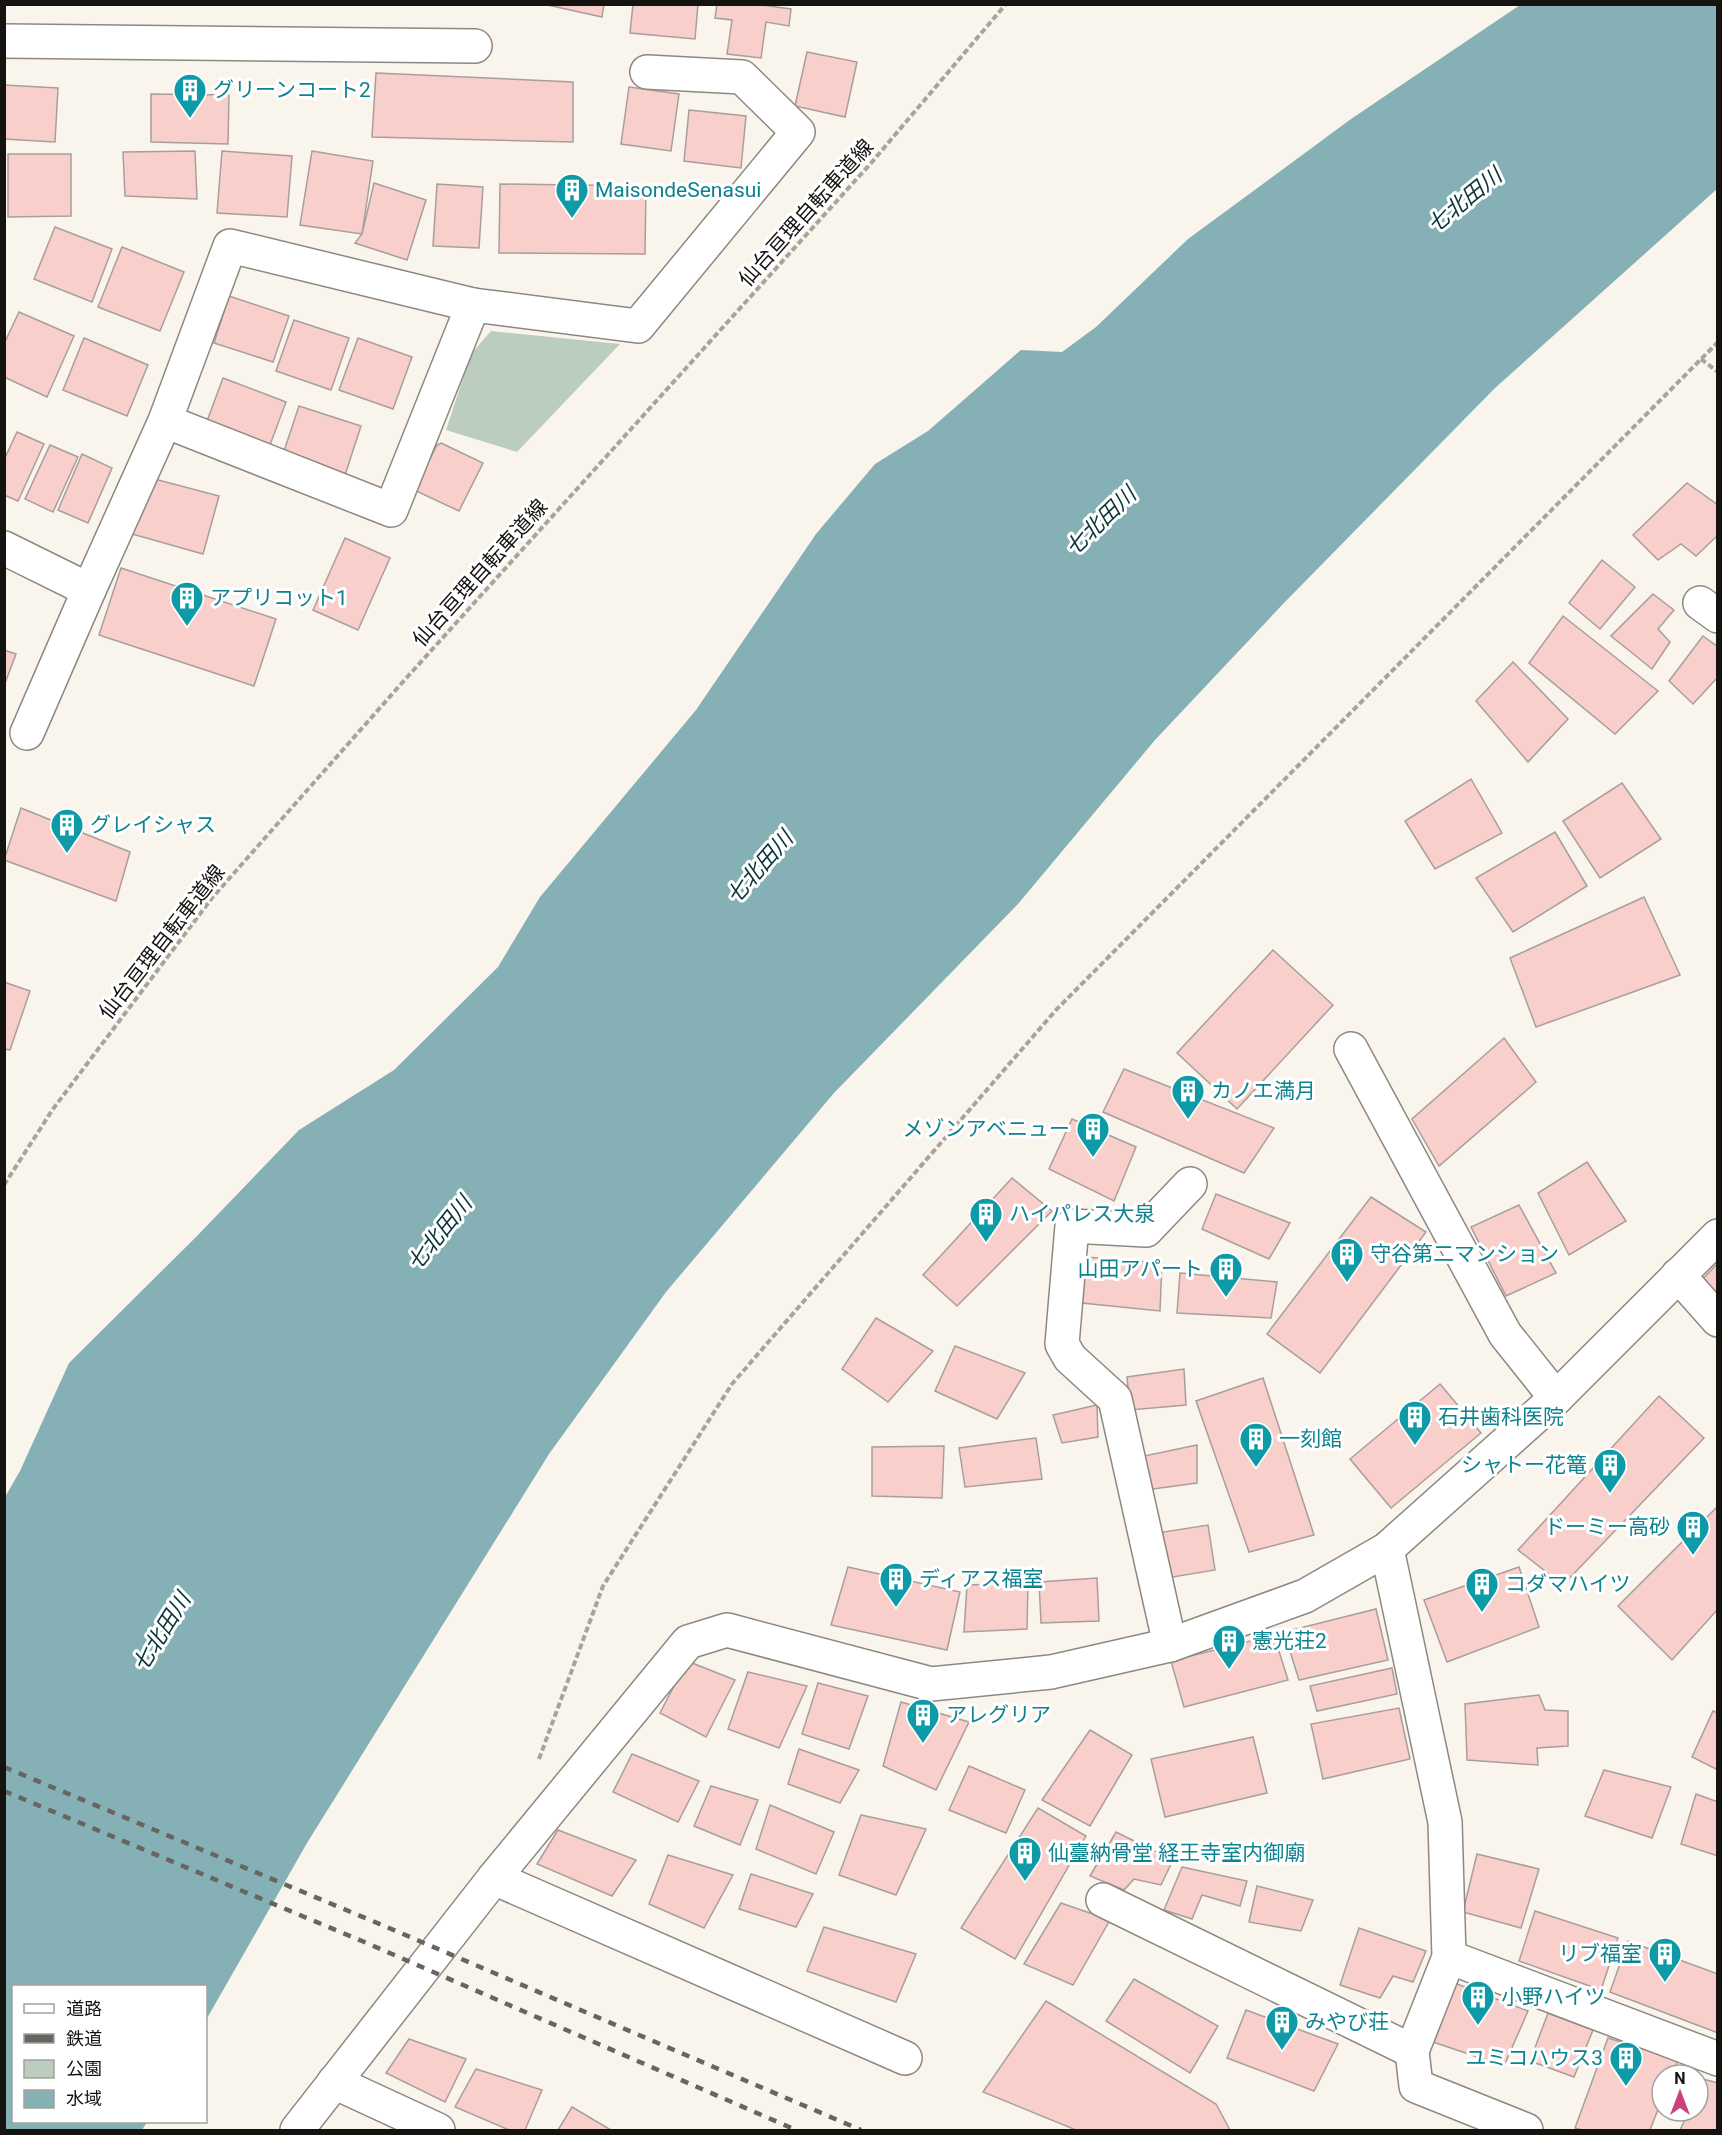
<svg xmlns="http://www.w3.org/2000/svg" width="1722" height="2135" font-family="Roboto,'Noto Sans JP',sans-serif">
	<rect width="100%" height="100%" fill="#faf5ec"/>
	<polygon fill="#bacdbf" points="491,331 620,344 517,452 446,430 471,354"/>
	<polygon fill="#85b0b5" points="1520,5 1717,5 1717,189 1494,389 1282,605 1155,740 1018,904 834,1093 666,1292 549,1454 307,1843 206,2020 206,1986 14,1986 14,2122 147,2122 142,2130 5,2130 5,1497 20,1471 69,1363 196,1237 299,1130 394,1070 498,967 540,897 696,710 816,534 875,464 928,431 1021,350 1062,352 1096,327 1188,239 1351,119"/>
	<g fill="#f8cfca" stroke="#a99e9d" stroke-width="1.5">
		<polygon points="543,4 604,4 602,17"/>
		<polygon points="633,4 698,4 695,39 630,33"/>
		<polygon points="717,4 755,4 791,9 789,26 766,22 761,58 727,54 732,20 715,18"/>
		<polygon points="807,52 857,62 845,117 795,106"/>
		<polygon points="376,73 573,82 573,142 372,137"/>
		<polygon points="4,85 58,88 55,142 4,139"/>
		<polygon points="629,87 679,94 671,151 621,144"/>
		<polygon points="151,94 229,95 228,144 151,142"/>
		<polygon points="689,110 746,116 741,168 684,161"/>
		<polygon points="195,151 197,199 125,196 123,152"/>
		<polygon points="222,151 292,156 287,217 217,213"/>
		<polygon points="312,151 373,161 362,234 300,225"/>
		<polygon points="8,154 71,154 71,216 8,217"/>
		<polygon points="374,183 426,200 407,260 355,243 362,234"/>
		<polygon points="437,184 483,187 479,248 433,246"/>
		<polygon points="500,184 646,186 645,254 499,253"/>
		<polygon points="55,227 112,249 92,302 34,279"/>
		<polygon points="122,247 184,272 160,331 98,307"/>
		<polygon points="229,296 289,316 273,362 214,343"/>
		<polygon points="19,312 74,336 47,397 4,377 4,344"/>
		<polygon points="294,320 349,338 331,390 276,371"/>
		<polygon points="84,338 148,365 127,416 63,390"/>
		<polygon points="358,338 412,357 393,409 339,390"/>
		<polygon points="223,378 286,402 270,445 207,421"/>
		<polygon points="299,406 361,426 345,475 283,454"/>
		<polygon points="17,432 44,444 18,501 4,495 4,460"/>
		<polygon points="441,443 483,463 459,511 414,490 437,445"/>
		<polygon points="50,445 78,457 53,512 25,499"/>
		<polygon points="82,454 112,468 88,523 58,510"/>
		<polygon points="147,477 219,496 203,554 132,534"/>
		<polygon points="1687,483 1718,505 1718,535 1696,556 1681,544 1658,560 1633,535"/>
		<polygon points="345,538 390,558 358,630 313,610"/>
		<polygon points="1602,560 1635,587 1600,629 1569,603"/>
		<polygon points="121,568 276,619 254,686 99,635"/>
		<polygon points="1653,594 1674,610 1658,629 1670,642 1652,669 1611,636"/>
		<polygon points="1563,616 1658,691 1615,734 1529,663"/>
		<polygon points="1703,636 1718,647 1718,677 1693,704 1669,681"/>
		<polygon points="4,650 16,654 4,686"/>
		<polygon points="1513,662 1568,719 1528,762 1476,701"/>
		<polygon points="1471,779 1502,833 1435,869 1405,821"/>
		<polygon points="1622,783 1661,839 1600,878 1563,821"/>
		<polygon points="21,808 130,852 116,901 4,860"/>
		<polygon points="1555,832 1587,886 1513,932 1476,878"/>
		<polygon points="1644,897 1680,975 1536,1027 1510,958"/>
		<polygon points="1273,950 1333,1005 1237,1109 1177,1053"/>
		<polygon points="4,982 30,991 10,1050 4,1049"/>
		<polygon points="1504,1038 1536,1082 1439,1166 1412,1119"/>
		<polygon points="1124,1069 1274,1128 1244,1173 1103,1112"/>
		<polygon points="1072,1119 1136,1147 1114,1201 1049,1169"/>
		<polygon points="1587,1162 1626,1221 1569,1255 1538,1193"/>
		<polygon points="1012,1178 1052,1211 957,1306 923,1275"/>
		<polygon points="1216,1194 1290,1223 1269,1259 1202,1229"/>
		<polygon points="1371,1197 1426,1232 1320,1373 1267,1334"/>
		<polygon points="1519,1205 1556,1273 1506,1296 1471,1227"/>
		<polygon points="1085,1257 1162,1263 1160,1311 1082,1303"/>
		<polygon points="1718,1263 1718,1309 1696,1286"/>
		<polygon points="1180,1273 1277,1282 1271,1318 1177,1313"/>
		<polygon points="876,1318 933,1351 888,1402 842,1369"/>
		<polygon points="955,1346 1025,1373 997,1419 935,1391"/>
		<polygon points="1184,1369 1186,1405 1130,1410 1127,1377"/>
		<polygon points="1263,1378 1314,1535 1249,1552 1196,1401"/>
		<polygon points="1440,1384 1481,1433 1391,1508 1350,1459"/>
		<polygon points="1659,1396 1704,1438 1563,1585 1518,1550"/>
		<polygon points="1097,1405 1098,1437 1062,1443 1053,1415"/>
		<polygon points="1036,1438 1042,1479 965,1487 959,1448"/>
		<polygon points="1197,1445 1197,1483 1146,1490 1144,1456"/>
		<polygon points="944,1446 942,1498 872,1496 872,1447"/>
		<polygon points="1718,1506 1718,1609 1672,1660 1618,1606"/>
		<polygon points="1208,1525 1215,1570 1167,1578 1157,1533"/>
		<polygon points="848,1567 960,1592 947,1650 831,1625"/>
		<polygon points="1519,1567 1539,1627 1447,1662 1424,1600"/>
		<polygon points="1097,1578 1099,1621 1041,1623 1039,1582"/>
		<polygon points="1028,1583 1027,1629 964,1632 967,1585"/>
		<polygon points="1376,1609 1388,1660 1299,1680 1284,1632"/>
		<polygon points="1274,1635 1288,1680 1184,1707 1171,1661"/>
		<polygon points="687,1661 735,1680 706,1737 660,1713"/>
		<polygon points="1392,1668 1397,1694 1317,1711 1310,1686"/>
		<polygon points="748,1672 807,1686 779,1748 728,1729"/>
		<polygon points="818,1683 868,1696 849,1749 802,1734"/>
		<polygon points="1539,1695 1545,1710 1568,1711 1568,1746 1537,1748 1538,1765 1467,1760 1465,1704"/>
		<polygon points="901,1702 969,1722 936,1790 883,1766"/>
		<polygon points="1399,1708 1410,1759 1323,1779 1311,1724"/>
		<polygon points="1713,1711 1718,1713 1718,1770 1692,1757"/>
		<polygon points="1090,1730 1132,1755 1090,1826 1042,1800"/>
		<polygon points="1253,1737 1267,1793 1165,1817 1151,1759"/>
		<polygon points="799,1749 859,1770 840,1803 788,1784"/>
		<polygon points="632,1754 699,1781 678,1822 613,1792"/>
		<polygon points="969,1766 1025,1790 1006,1833 949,1810"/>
		<polygon points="1604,1770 1671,1787 1652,1838 1585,1816"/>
		<polygon points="711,1786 758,1800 740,1845 694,1826"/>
		<polygon points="1696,1794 1718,1802 1718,1856 1681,1844"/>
		<polygon points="770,1805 834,1832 816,1874 756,1849"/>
		<polygon points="1038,1808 1086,1836 1015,1959 961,1928"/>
		<polygon points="861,1815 926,1829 896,1895 839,1875"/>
		<polygon points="558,1830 636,1860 612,1896 537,1864"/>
		<polygon points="1116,1832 1173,1860 1161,1885 1134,1879 1124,1890 1090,1876"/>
		<polygon points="1477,1854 1539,1869 1521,1928 1463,1912"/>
		<polygon points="668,1855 733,1875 704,1928 649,1904"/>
		<polygon points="1182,1867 1247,1881 1240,1906 1202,1895 1192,1919 1164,1910"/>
		<polygon points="751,1874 813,1894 796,1927 739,1909"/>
		<polygon points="1257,1886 1313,1900 1301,1931 1249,1922"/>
		<polygon points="1061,1903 1110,1920 1073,1985 1024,1964"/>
		<polygon points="1535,1911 1618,1938 1601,1990 1519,1961"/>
		<polygon points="824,1927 916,1954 896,2002 807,1971"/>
		<polygon points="1359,1928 1426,1951 1413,1982 1393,1976 1380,1998 1340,1985"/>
		<polygon points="1628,1941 1718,1974 1718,2033 1610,1992"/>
		<polygon points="1134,1979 1218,2026 1190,2073 1106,2021"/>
		<polygon points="1452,1982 1528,2011 1504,2066 1430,2041"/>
		<polygon points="1046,2001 1216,2104 1230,2130 1076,2130 983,2092"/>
		<polygon points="1246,2010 1338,2044 1314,2091 1227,2058"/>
		<polygon points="1548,2013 1593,2030 1574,2077 1530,2061"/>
		<polygon points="1608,2038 1678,2060 1672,2075 1662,2075 1662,2099 1650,2130 1582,2130 1575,2128"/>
		<polygon points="409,2039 466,2059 445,2102 386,2073"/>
		<polygon points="476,2069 542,2090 525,2130 509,2130 455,2107"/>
		<polygon points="1703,2079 1718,2083 1718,2130 1680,2130 1689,2111 1698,2111 1698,2090"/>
		<polygon points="572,2107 611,2130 558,2130"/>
	</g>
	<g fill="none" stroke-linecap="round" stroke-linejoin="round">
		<defs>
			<g id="street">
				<polyline points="4,41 475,46"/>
				<polyline points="165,421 391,510 473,305"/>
				<polyline points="4,548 89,590 165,421 230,246 473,305 638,326 798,132 742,77 647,72"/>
				<polyline points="1700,603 1718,616"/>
				<polyline points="27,733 89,590"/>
				<polyline points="1351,1049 1505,1334 1556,1398"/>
				<polyline points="1678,1275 1718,1320"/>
				<polyline points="1170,1645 1115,1399 1070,1358 1062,1344 1072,1226 1146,1230 1190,1184"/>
				<polyline points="494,1878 905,2058"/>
				<polyline points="1103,1900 1412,2051 1449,1957 1445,1822 1387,1549"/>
				<polyline points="1449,1957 1718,2059"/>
				<polyline points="1412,2051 1416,2086 1526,2130"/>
				<polyline points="334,2082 438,2130"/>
				<polyline points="297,2130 494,1878 688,1642 727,1630 931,1684 1051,1672 1170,1645 1305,1596 1387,1549 1556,1398 1718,1236"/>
			</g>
		</defs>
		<use href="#street" stroke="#8d8881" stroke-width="36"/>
		<g stroke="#a8a49d" stroke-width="4" stroke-dasharray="6 3" stroke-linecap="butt">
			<polyline points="1701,359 1718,372"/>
			<polyline points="4,1185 53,1109 212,898 401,684 872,162 1006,4"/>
			<polyline points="539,1759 603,1586 732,1384 1056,1010 1718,342"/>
		</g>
		<use href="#street" stroke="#fff" stroke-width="33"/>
		<g stroke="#686560" stroke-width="4.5" stroke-dasharray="8 8" stroke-linecap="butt">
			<polyline points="4,1767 382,1925 861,2130"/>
			<polyline points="4,1791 369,1944 796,2130"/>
		</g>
	</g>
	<defs>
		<symbol id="building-pin" viewBox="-11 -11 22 30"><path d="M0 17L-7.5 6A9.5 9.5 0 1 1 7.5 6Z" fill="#0f9aa8" stroke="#fff"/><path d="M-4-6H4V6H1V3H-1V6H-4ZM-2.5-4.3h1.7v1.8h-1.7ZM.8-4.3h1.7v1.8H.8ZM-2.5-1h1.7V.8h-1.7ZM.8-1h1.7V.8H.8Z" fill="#fff"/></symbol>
	</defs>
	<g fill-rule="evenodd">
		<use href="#building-pin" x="171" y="71" width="38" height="52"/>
		<use href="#building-pin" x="553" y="171" width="38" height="52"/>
		<use href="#building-pin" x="168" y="579" width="38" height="52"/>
		<use href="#building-pin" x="48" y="806" width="38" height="52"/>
		<use href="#building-pin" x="1169" y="1072" width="38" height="52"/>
		<use href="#building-pin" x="1074" y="1110" width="38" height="52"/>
		<use href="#building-pin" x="967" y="1195" width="38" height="52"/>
		<use href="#building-pin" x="1328" y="1235" width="38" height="52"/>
		<use href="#building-pin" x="1207" y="1250" width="38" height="52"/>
		<use href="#building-pin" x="1396" y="1398" width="38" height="52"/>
		<use href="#building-pin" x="1237" y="1420" width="38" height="52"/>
		<use href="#building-pin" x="1591" y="1446" width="38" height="52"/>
		<use href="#building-pin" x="1674" y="1508" width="38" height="52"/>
		<use href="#building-pin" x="877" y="1560" width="38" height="52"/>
		<use href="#building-pin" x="1463" y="1565" width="38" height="52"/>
		<use href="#building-pin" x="1210" y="1622" width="38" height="52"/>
		<use href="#building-pin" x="904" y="1696" width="38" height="52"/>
		<use href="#building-pin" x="1006" y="1834" width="38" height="52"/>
		<use href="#building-pin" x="1646" y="1935" width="38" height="52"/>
		<use href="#building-pin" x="1459" y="1978" width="38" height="52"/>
		<use href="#building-pin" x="1263" y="2003" width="38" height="52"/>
		<use href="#building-pin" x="1607" y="2039" width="38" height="52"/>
	</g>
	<g text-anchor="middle" stroke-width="6" stroke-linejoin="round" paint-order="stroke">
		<g font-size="21" fill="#0d838f" stroke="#fff" text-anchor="start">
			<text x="213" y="97">グリーンコート2</text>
			<text x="595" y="197">MaisondeSenasui</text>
			<text x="210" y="605">アプリコット1</text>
			<text x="90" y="832">グレイシャス</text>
			<text x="1211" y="1098">カノエ満月</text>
			<text x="1070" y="1136" text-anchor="end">メゾンアベニュー</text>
			<text x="1009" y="1221">ハイパレス大泉</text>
			<text x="1370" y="1261">守谷第二マンション</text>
			<text x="1203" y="1276" text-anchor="end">山田アパート</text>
			<text x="1438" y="1424">石井歯科医院</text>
			<text x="1279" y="1446">一刻館</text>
			<text x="1587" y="1472" text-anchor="end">シャトー花篭</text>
			<text x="1670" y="1534" text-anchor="end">ドーミー高砂</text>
			<text x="919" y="1586">ディアス福室</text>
			<text x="1505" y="1591">コダマハイツ</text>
			<text x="1252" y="1648">憲光荘2</text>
			<text x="946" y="1722">アレグリア</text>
			<text x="1048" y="1860">仙臺納骨堂 経王寺室内御廟</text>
			<text x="1642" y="1961" text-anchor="end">リブ福室</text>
			<text x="1501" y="2004">小野ハイツ</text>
			<text x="1305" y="2029">みやび荘</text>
			<text x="1603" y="2065" text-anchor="end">ユミコハウス3</text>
		</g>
		<g font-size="21" fill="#141310" stroke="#fff">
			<text transform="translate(806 213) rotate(-48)" y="7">仙台亘理自転車道線</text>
			<text transform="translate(480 573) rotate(-48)" y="7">仙台亘理自転車道線</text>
			<text transform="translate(162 942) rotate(-52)" y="7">仙台亘理自転車道線</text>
		</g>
		<g font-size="22" font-style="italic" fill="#093539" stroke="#fff">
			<text transform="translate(1464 200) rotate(-39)" y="8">七北田川</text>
			<text transform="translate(1100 521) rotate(-44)" y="8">七北田川</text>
			<text transform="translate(759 867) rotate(-49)" y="8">七北田川</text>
			<text transform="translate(439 1233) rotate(-51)" y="8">七北田川</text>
			<text transform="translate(161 1632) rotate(-58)" y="8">七北田川</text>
		</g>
	</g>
	<rect width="1722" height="2135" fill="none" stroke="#141310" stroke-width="12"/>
	<rect x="12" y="1985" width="195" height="138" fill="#ffffff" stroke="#a1a19f" stroke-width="1.5"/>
	<rect x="24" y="2004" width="30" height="9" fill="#ffffff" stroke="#a1a19f" stroke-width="1.5"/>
	<text x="66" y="2015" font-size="18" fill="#141310">道路</text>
	<rect x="24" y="2034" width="30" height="9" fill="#686560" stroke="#a1a19f" stroke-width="1.5"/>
	<text x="66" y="2045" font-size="18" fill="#141310">鉄道</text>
	<rect x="24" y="2060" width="30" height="18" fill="#bacdbf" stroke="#a1a19f" stroke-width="1.5"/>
	<text x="66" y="2075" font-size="18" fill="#141310">公園</text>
	<rect x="24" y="2090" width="30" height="18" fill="#85b0b5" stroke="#a1a19f" stroke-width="1.5"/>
	<text x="66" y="2105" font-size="18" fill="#141310">水域</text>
	<g transform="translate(1680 2093)"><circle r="28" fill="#ffffff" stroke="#a1a19f" stroke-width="1.5"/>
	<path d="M0-4.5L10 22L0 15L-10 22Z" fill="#c84181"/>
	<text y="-9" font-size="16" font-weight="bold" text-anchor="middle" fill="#141310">N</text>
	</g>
</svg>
